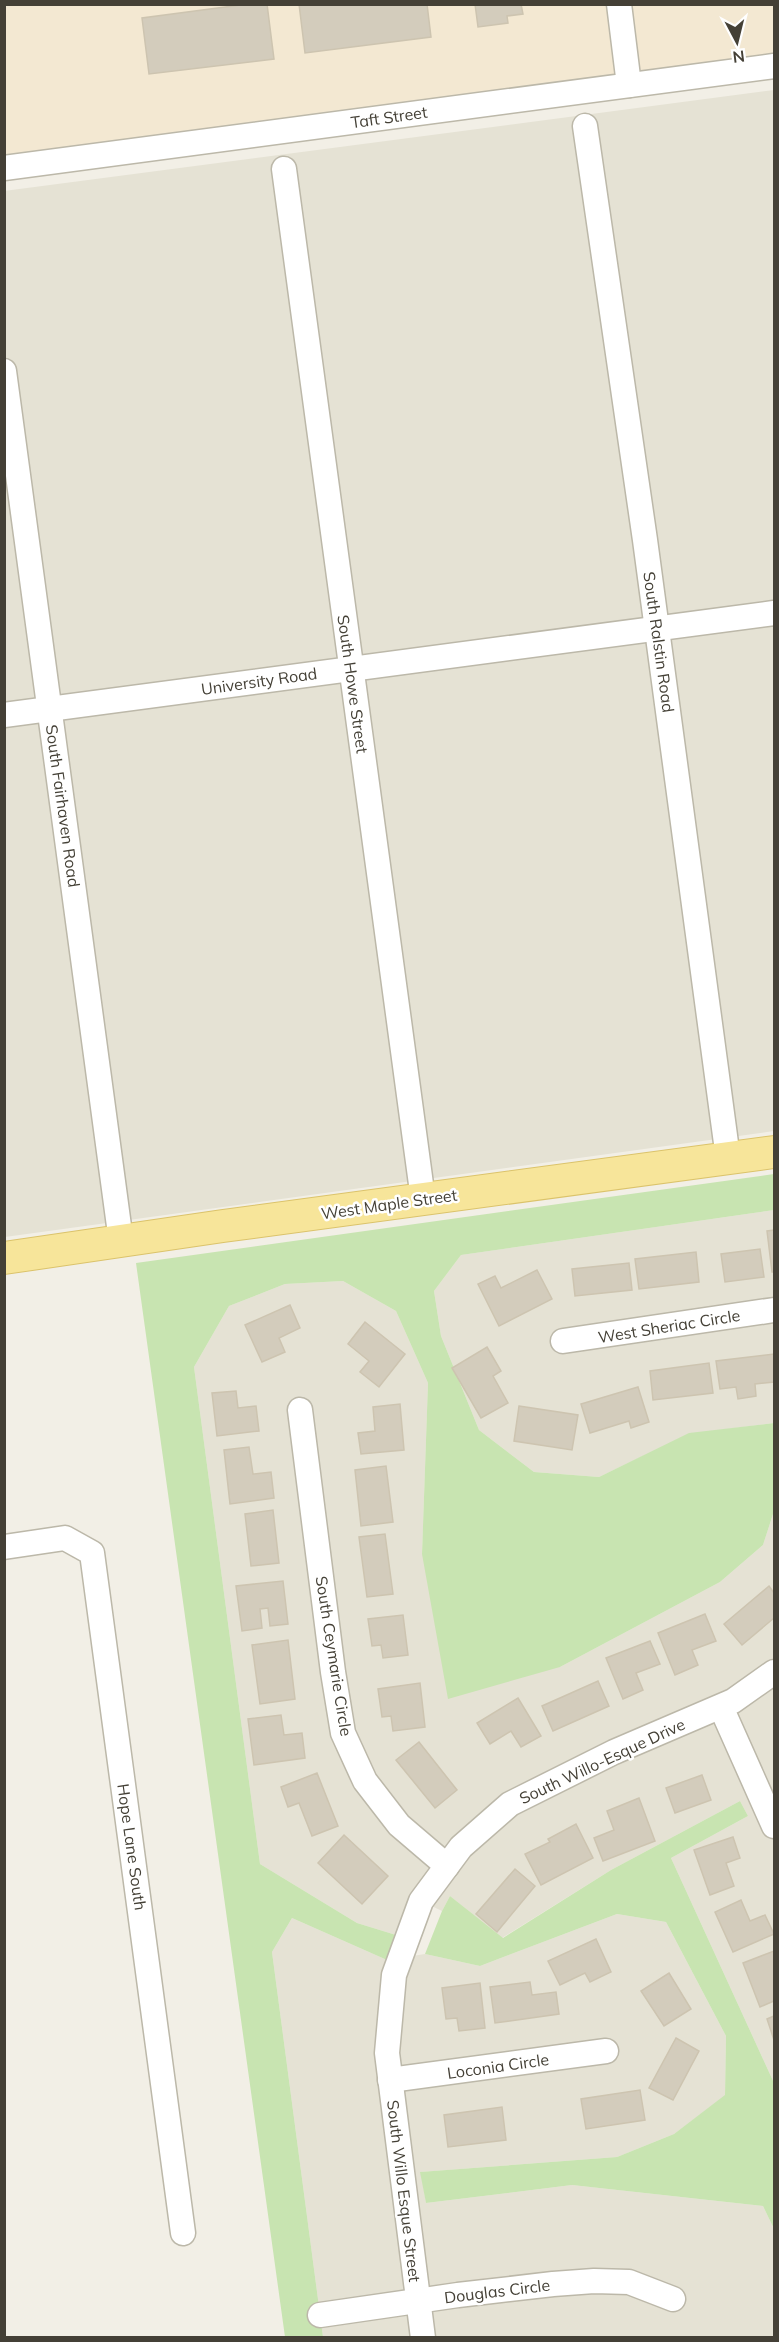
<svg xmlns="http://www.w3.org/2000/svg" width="779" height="2342" font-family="Mulish,sans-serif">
	<rect width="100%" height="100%" fill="#f2efe6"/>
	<g fill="#e5e2d4">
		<polygon points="774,90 774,1131 5,1237 4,191"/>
		<polygon points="774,1210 774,1423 689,1434 599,1477 534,1472 479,1430 441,1336 434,1291 461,1255"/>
		<polygon points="343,1281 396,1311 428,1383 422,1554 560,1667 720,1582 763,1545 774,1511 774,2083 671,1858 748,1816 740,1801 611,1870 502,1938 450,1896 442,1911 413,1897 396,1935 357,1923 260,1864 194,1367 229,1306 285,1284"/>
		<polygon points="617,1914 666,1922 726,2036 725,2096 674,2134 617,2157 421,2172 426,2203 572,2185 763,2206 774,2229 774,2337 323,2337 272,1952 292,1918 387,1960 425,1954 480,1966"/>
	</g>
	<polygon fill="#f3e8d2" points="4,5 774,5 774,70 5,171"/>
	<g fill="#c8e4b1">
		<polygon points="774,1174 774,1210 461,1255 434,1291 441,1336 479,1430 534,1472 599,1477 689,1433 774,1423 774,1511 763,1545 720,1582 560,1667 448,1699 422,1554 428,1383 396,1311 343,1281 285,1284 229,1306 194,1367 260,1864 357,1923 396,1935 387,1960 292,1918 272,1952 323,2337 285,2337 136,1263"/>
		<polygon points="740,1801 748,1816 671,1858 774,2083 774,2229 763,2206 572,2185 426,2203 420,2172 617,2157 674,2134 725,2095 726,2036 666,1922 617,1914 480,1966 425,1954 442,1911 450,1896 503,1938 611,1870"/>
	</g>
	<g fill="#d3ccbc" stroke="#cdc4b0" stroke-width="1.5">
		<polygon points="248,4 267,4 274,59 149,74 142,18"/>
		<polygon points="299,4 427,4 431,37 305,53"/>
		<polygon points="475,4 521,4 523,14 507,16 508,23 478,27"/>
		<polygon points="774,1230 774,1272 772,1272 767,1231"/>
		<polygon points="760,1249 764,1277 725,1282 721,1254"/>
		<polygon points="696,1252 699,1282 639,1289 635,1259"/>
		<polygon points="629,1263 632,1290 575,1296 572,1269"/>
		<polygon points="537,1270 552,1299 499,1326 478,1284 495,1276 501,1288"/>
		<polygon points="290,1305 300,1328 279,1338 285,1352 262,1362 245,1325"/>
		<polygon points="365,1322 405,1354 379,1387 360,1372 369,1361 348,1344"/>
		<polygon points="487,1347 501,1371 493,1376 508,1403 481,1418 452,1368"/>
		<polygon points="774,1354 774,1382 755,1384 756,1396 738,1399 736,1387 720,1389 716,1361"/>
		<polygon points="709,1363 713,1393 653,1400 650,1371"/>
		<polygon points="638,1387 649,1422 631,1428 629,1421 590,1433 581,1404"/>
		<polygon points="236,1391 238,1408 256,1406 259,1431 217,1436 212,1393"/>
		<polygon points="400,1404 404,1450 361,1454 358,1433 375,1431 373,1407"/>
		<polygon points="519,1406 578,1415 572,1450 514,1441"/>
		<polygon points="249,1447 253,1474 271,1472 274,1498 230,1504 224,1450"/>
		<polygon points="386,1466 393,1522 361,1526 355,1470"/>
		<polygon points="273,1510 279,1563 251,1566 245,1514"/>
		<polygon points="385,1534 393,1594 367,1597 359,1537"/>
		<polygon points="283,1581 288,1624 270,1626 268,1608 260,1609 262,1628 242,1631 236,1586"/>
		<polygon points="769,1586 774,1593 774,1618 742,1645 724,1624"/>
		<polygon points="705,1614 716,1641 692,1650 698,1665 675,1675 658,1633"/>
		<polygon points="403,1615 408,1655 383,1658 381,1645 372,1646 368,1619"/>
		<polygon points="288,1640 295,1699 260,1704 252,1645"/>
		<polygon points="650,1641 660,1664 636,1673 643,1690 623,1699 606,1658"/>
		<polygon points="598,1681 609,1706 553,1731 542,1706"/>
		<polygon points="420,1683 425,1727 393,1731 391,1716 382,1717 378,1689"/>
		<polygon points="518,1698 541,1736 521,1747 511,1731 490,1744 477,1723"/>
		<polygon points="281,1715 284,1735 302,1733 305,1758 254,1765 248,1719"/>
		<polygon points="419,1742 457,1790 435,1808 396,1760"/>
		<polygon points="317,1773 338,1826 312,1836 299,1803 288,1807 281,1787"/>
		<polygon points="702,1775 711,1800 675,1813 666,1788"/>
		<polygon points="639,1798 655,1841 603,1861 594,1838 614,1830 607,1811"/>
		<polygon points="576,1824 593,1858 541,1885 525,1854 550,1842 548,1839"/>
		<polygon points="344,1835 388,1876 362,1904 318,1863"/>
		<polygon points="733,1837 740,1858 726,1863 734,1886 710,1895 694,1850"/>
		<polygon points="515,1869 535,1886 497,1932 476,1914"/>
		<polygon points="741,1900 750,1921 765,1915 774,1934 733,1952 715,1912"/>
		<polygon points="596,1939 611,1972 590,1982 585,1973 560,1985 548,1961"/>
		<polygon points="774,1951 774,2001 760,2007 743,1963"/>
		<polygon points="669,1973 691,2009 664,2026 641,1991"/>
		<polygon points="530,1982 532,1995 556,1992 559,2014 495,2023 490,1987"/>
		<polygon points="480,1983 485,2028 459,2031 457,2018 446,2019 442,1988"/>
		<polygon points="774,2016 774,2040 767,2019"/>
		<polygon points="676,2038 699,2051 673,2100 649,2088"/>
		<polygon points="640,2090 645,2120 586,2129 581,2099"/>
		<polygon points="502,2107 506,2140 448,2147 444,2115"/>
	</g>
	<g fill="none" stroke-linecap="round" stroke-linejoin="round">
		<defs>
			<g id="minor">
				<polyline points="619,4 629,85"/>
				<polyline points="585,126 645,540 728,1158"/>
				<polyline points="4,168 774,66"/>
				<polyline points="284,169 423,1199"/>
				<polyline points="4,371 121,1241"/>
				<polyline points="4,715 774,613"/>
				<polyline points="563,1341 774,1310"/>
				<polyline points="300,1410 333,1672 343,1733 365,1781 399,1825 447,1866"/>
				<polyline points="4,1547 65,1538 92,1553 183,2233"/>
				<polyline points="721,1707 774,1826"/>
				<polyline points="390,2080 606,2051"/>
				<polyline points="320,2315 458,2295 553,2284 594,2281 629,2282 673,2299"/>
				<polyline points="423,2338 387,2053 394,1975 421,1901 461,1847 510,1804 614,1752 733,1701 774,1672"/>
			</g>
			<polyline id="major" points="4,1258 223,1226 774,1152"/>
		</defs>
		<use href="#minor" stroke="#bcb8a9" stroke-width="27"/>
		<use href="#major" stroke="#dbc36b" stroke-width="34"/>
		<use href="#minor" stroke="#fff" stroke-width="24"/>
		<use href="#major" stroke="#f7e59a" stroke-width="32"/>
	</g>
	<g text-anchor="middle" stroke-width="5" stroke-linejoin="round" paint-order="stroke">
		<g font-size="16" fill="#444036" stroke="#fff">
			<text transform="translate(389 117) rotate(-8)" y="6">Taft Street</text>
			<text transform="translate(659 642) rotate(82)" y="6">South Ralstin Road</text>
			<text transform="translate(259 681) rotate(-8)" y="6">University Road</text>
			<text transform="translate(353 684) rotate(82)" y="6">South Howe Street</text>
			<text transform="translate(63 806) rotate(82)" y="6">South Fairhaven Road</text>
			<text transform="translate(389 1204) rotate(-8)" y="6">West Maple Street</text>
			<text transform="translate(669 1326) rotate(-9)" y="6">West Sheriac Circle</text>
			<text transform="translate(334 1656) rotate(81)" y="6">South Ceymarie Circle</text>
			<text transform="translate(602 1761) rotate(-25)" y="6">South Willo-Esque Drive</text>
			<text transform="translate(132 1847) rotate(82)" y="6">Hope Lane South</text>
			<text transform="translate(498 2066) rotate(-8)" y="6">Loconia Circle</text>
			<text transform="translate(404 2191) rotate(83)" y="6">South Willo Esque Street</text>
			<text transform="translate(497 2291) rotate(-7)" y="6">Douglas Circle</text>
		</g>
	</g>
	<rect width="779" height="2342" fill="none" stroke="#444036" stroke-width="12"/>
	<g transform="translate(737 42) rotate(173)" stroke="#ffffff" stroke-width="4.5" paint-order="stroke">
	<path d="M0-4.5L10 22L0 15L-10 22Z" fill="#444036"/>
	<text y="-9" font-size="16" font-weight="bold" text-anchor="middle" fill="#444036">N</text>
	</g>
</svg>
